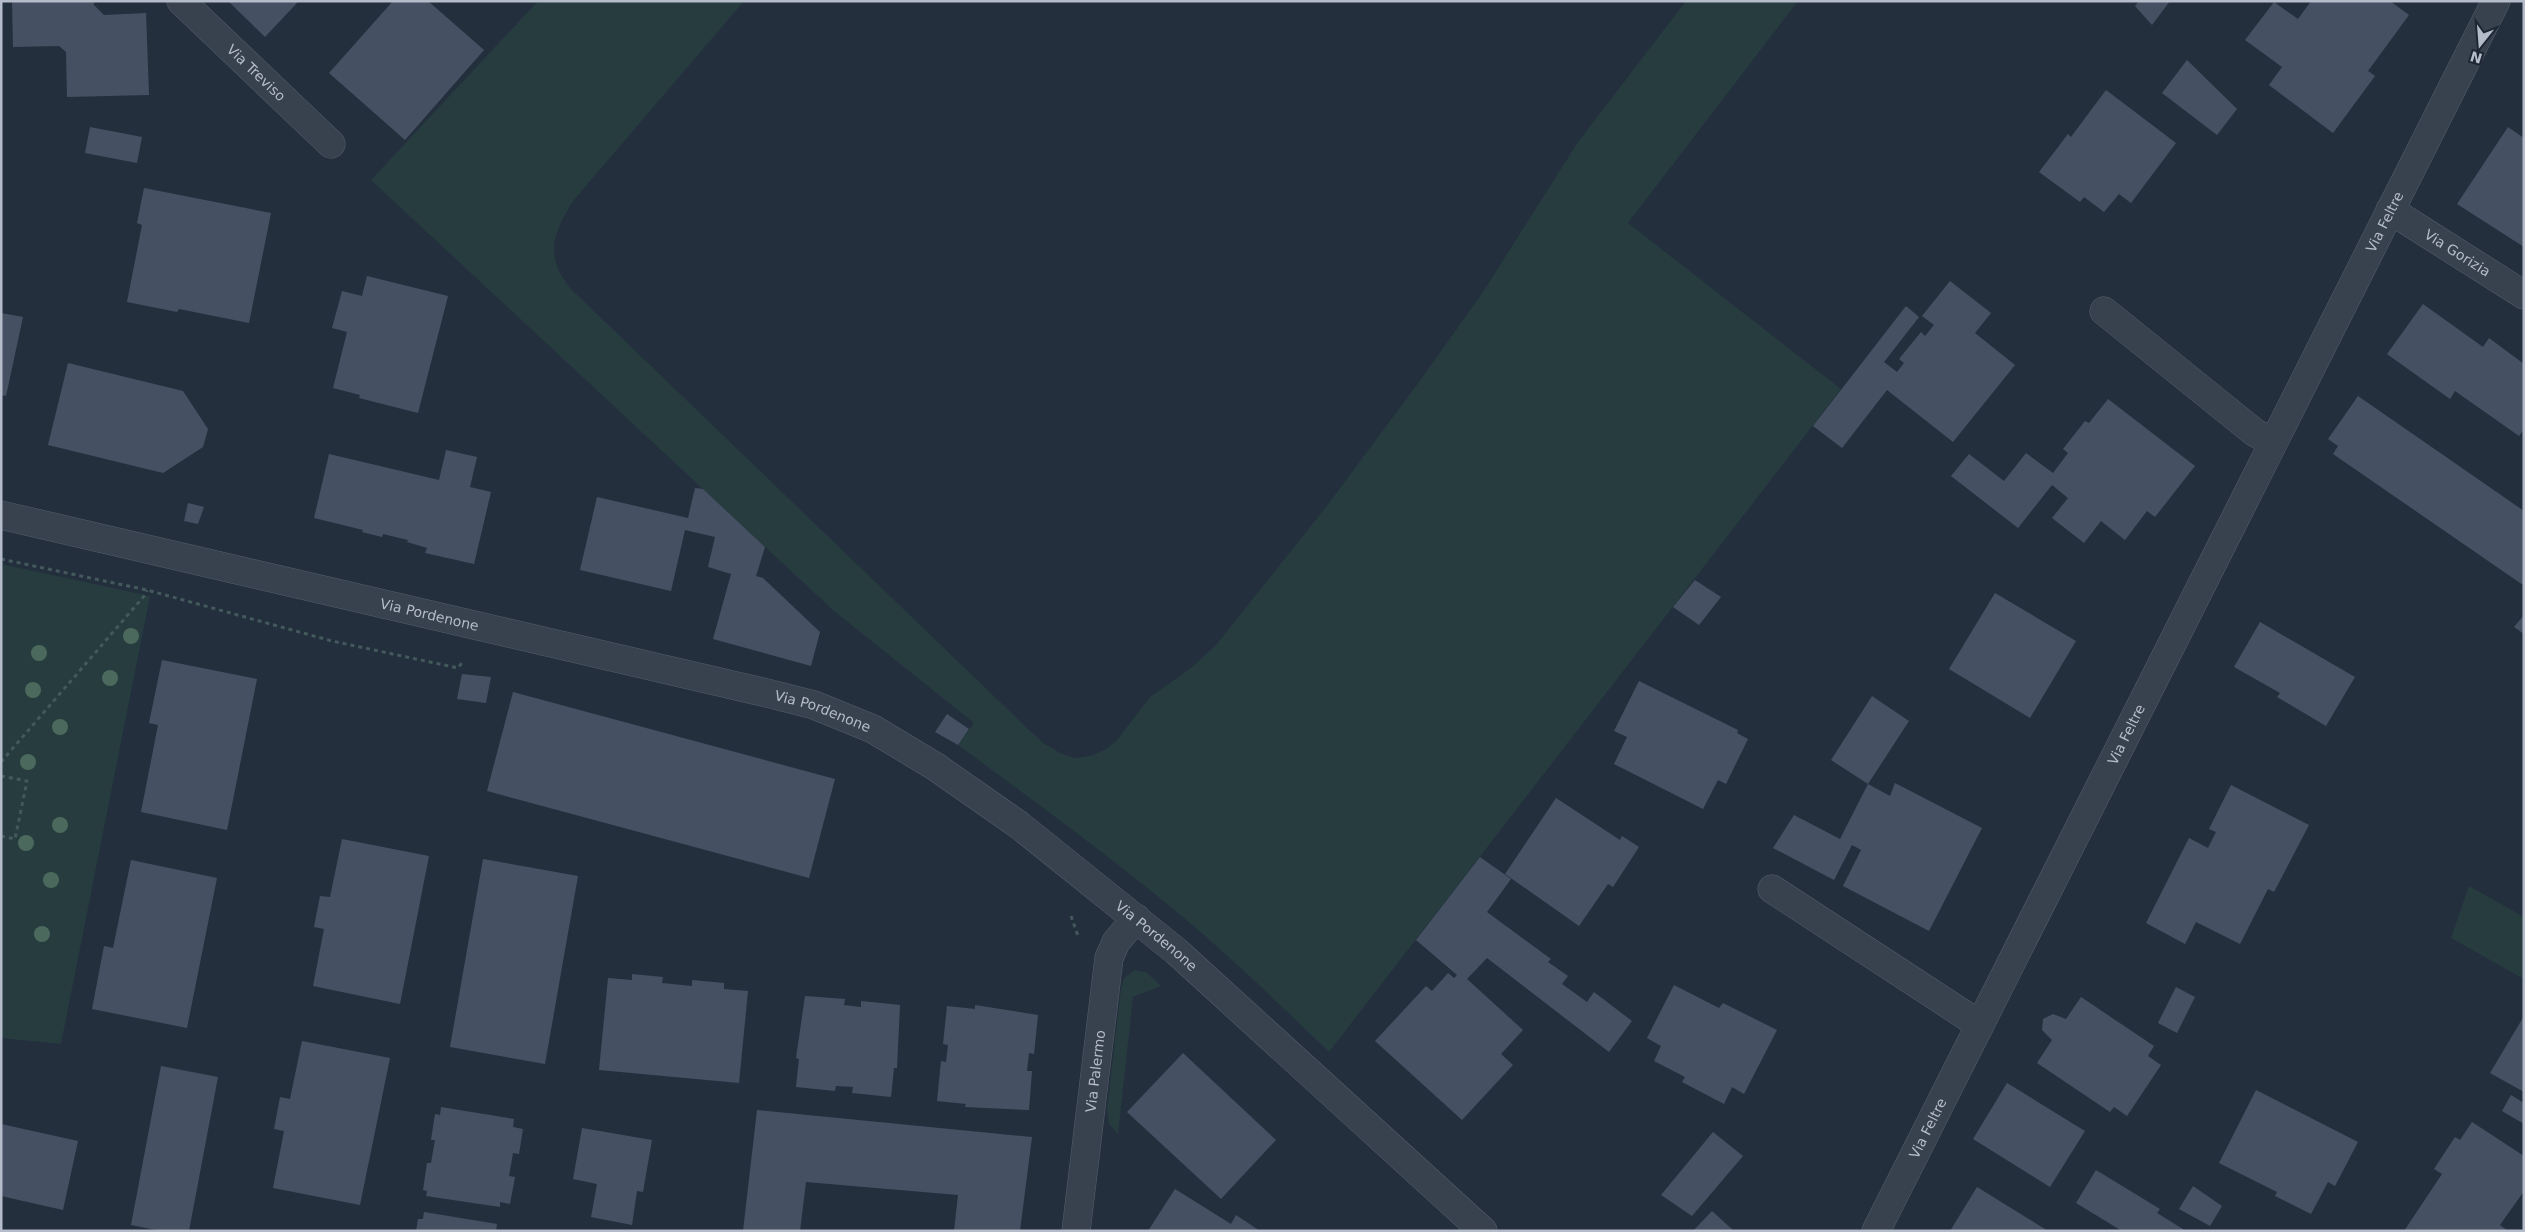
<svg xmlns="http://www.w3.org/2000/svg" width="2525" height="1232" font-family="'DejaVu Sans',sans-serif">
	<rect width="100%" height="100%" fill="#242f3e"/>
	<g fill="#263c3f">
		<path d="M538,1H744L573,201C553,234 544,255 570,288L1026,727L1043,743L1060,753L1075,758L1090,756L1105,750L1117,740L1150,697L1191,668L1216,645L1326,507L1419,382L1483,292L1578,142L1686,1H1798L1628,223L1841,389L1329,1052C1278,1003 1227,953 1172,908C1103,851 1030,798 958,745L974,723L834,611L371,180Z"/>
		<polygon points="1,564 150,596 61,1044 1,1038"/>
		<polygon points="2469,886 2524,917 2524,979 2451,938"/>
		<polygon points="1135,970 1147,973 1161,986 1133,997 1118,1134 1109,1124 1107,1110 1121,989 1124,978"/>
	</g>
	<g fill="#455162">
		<polygon points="12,1 94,1 94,5 104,15 146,13 149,95 67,97 66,52 59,46 13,47"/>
		<polygon points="228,1 296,1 297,3 265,37"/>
		<polygon points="393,1 428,1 484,50 405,140 329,73"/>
		<polygon points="2139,1 2170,1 2152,25 2135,6"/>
		<polygon points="2311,1 2390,1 2409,15 2368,71 2375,76 2333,133 2269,85 2282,67 2245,40 2274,2 2298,19"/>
		<polygon points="2187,60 2237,109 2217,135 2162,93"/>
		<polygon points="2106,90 2176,143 2131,203 2119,194 2104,212 2084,197 2080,202 2039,172 2068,134 2071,137"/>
		<polygon points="90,127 142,137 137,163 85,153"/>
		<polygon points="2508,127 2524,138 2524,247 2457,204"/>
		<polygon points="144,188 271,213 249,323 179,309 177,312 127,302 142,225 137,223"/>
		<polygon points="367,276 448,296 418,413 359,398 360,395 333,388 347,332 332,328 342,291 362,296"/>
		<polygon points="1950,281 1991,313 1975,333 2015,365 1953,442 1887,390 1842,448 1813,426 1906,306 1919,317 1884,362 1897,372 1904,363 1899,359 1921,332 1925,336 1934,325 1922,316"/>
		<polygon points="2423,304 2483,347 2489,338 2524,364 2524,429 2519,436 2455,391 2450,399 2387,354"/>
		<polygon points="1,313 23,317 6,396 1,395"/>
		<polygon points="68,363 183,391 208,429 203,447 163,473 48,445"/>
		<polygon points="2358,396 2524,511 2523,585 2333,454 2338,446 2328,439"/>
		<polygon points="2108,399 2195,466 2155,517 2147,511 2125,540 2101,521 2084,543 2052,518 2068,498 2052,485 2018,528 1951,476 1969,454 2004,481 2026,453 2053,473 2068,453 2063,449 2085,421 2089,423"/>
		<polygon points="446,450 477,457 470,487 491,492 474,564 425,553 427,548 407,542 408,540 383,534 382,537 362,532 363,530 314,518 329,454 439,480"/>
		<polygon points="695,488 703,489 765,547 756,576 763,578 820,632 811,666 713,639 731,574 708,567 715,537 685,530 671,591 580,570 597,497 688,518"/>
		<polygon points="188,503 204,507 198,524 184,521"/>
		<polygon points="1695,580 1721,597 1699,625 1673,607"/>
		<polygon points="1995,593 2076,641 2030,718 1949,669"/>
		<polygon points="2524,615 2524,634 2514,627"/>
		<polygon points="2260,622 2355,677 2326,726 2277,697 2280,693 2234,667"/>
		<polygon points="162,660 257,679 227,830 141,812 158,725 149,723"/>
		<polygon points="462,674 491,677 486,703 457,699"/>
		<polygon points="1639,681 1738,730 1737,733 1748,739 1726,784 1718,780 1703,809 1614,764 1627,737 1614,731"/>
		<polygon points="513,692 835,779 809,878 487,791"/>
		<polygon points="1872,696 1909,721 1868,784 1831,760"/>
		<polygon points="947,714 969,729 958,745 935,732"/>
		<polygon points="1895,783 1982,828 1929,931 1843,886 1861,850 1852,845 1834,880 1773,848 1794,815 1840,839 1868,784 1890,796"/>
		<polygon points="2231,785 2309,825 2274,892 2268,889 2240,944 2196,922 2185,944 2146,923 2189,838 2208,848 2216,832 2209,829"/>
		<polygon points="1556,798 1620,840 1622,836 1639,847 1613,887 1608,884 1579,926 1505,874"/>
		<polygon points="342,839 429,856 400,1004 313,986 324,929 314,927 320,896 330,897"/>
		<polygon points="1480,857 1511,879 1487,912 1551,959 1548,962 1568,976 1562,984 1587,1002 1594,992 1632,1021 1609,1052 1487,958 1467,979 1523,1030 1501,1054 1513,1065 1462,1120 1375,1041 1426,986 1432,991 1448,973 1454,978 1457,975 1416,940"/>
		<polygon points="483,859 578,876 545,1064 450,1047"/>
		<polygon points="131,860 217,878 187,1028 92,1009 104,946 113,948"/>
		<polygon points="632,974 663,977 662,983 692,986 692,980 724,983 724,989 748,991 739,1083 599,1070 608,978 632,980"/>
		<polygon points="1674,985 1719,1008 1723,1003 1777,1030 1744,1094 1732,1087 1724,1104 1682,1082 1685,1077 1654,1061 1661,1046 1647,1038"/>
		<polygon points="2176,987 2195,997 2177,1033 2158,1023"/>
		<polygon points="805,996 845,999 844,1005 861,1007 861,1001 900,1005 897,1068 894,1068 891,1097 852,1093 853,1087 836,1086 835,1091 796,1087 799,1059 796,1058"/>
		<polygon points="2081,997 2154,1046 2148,1056 2161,1065 2127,1116 2114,1107 2110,1112 2037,1063 2052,1040 2042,1030 2043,1019 2053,1014 2066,1019"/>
		<polygon points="975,1005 1038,1015 1034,1054 1029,1053 1027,1071 1032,1071 1029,1110 965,1107 966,1104 937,1101 941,1061 946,1062 948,1045 943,1044 947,1006 975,1009"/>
		<polygon points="2524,1016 2524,1092 2490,1073"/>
		<polygon points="302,1041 390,1058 360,1205 273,1188 284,1131 274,1129 280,1097 290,1099"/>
		<polygon points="1183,1053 1276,1140 1221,1199 1127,1112"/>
		<polygon points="161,1066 218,1077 189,1231 161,1231 131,1225"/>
		<polygon points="2007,1083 2085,1131 2050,1187 1973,1139"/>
		<polygon points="2256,1090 2358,1142 2335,1186 2328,1182 2311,1214 2275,1196 2277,1192 2219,1163"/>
		<polygon points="2511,1095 2524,1103 2524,1124 2502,1111"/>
		<polygon points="441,1107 514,1119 513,1127 523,1129 519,1154 513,1153 509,1176 515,1177 510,1204 500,1202 500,1207 426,1196 427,1191 423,1190 427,1163 431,1163 435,1140 431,1140 435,1114 440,1115"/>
		<polygon points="757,1110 1032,1137 1020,1231 954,1231 958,1195 806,1182 800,1231 743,1231"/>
		<polygon points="2472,1122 2524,1156 2524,1191 2500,1225 2508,1231 2404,1231 2442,1174 2434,1169 2455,1137 2460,1140"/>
		<polygon points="1,1124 78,1141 63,1210 1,1196"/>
		<polygon points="582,1128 652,1140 643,1192 637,1191 632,1225 591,1217 597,1184 573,1179"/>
		<polygon points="1713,1132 1743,1156 1692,1216 1661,1195"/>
		<polygon points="2096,1170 2160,1209 2157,1213 2186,1231 2122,1231 2076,1203"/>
		<polygon points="2193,1186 2222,1206 2210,1226 2179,1209"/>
		<polygon points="1977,1187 2048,1231 1950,1231"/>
		<polygon points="1175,1189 1231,1224 1236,1215 1260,1231 1148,1231"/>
		<polygon points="1712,1211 1734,1231 1693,1231"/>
		<polygon points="424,1212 497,1224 496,1231 416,1231 418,1219 423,1219"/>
	</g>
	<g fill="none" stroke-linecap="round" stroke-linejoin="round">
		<defs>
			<g id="minor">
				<path id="s1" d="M181,1L331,144"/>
				<path id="s2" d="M2390,210L2524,295"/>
				<polyline points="2104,311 2254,432 2273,443"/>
				<path id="s3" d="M1,515L775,695L814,705L873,729L936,767L1019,825L1176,951L1483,1231"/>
				<polyline points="1772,889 1980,1025"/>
				<path id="s4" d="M1076,1231L1109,958L1116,942L1136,918"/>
				<path id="s5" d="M1876,1231L2496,1"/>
			</g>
		</defs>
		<use href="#minor" stroke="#565f6c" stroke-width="29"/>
		<g stroke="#44595c" stroke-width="3" stroke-dasharray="4 4" stroke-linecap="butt">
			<polyline points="1,559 147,590 332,641 458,668 464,660"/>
			<polyline points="1,762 145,595 147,590"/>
			<polyline points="1,776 27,781 15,839 1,836"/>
			<polyline points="1071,916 1078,936"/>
		</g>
		<use href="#minor" stroke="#38414e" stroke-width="28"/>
	</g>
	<g fill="#4b6a5d">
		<circle cx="131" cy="636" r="8"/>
		<circle cx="39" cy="653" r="8"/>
		<circle cx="110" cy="678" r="8"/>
		<circle cx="33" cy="690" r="8"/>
		<circle cx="60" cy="727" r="8"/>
		<circle cx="28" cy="762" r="8"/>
		<circle cx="60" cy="825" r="8"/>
		<circle cx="26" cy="843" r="8"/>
		<circle cx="51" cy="880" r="8"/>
		<circle cx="42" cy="934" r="8"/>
	</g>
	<g text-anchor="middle" stroke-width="4" stroke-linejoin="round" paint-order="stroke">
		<g font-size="14" fill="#b4bcc9" stroke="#1d2633">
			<text dy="5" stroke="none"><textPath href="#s1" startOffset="104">Via Treviso</textPath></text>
			<text dy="5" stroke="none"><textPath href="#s5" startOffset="1130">Via Feltre</textPath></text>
			<text dy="5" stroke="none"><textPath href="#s2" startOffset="80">Via Gorizia</textPath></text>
			<text dy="5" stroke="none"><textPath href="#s3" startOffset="440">Via Pordenone</textPath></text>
			<text dy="5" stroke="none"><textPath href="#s3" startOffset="845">Via Pordenone</textPath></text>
			<text dy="5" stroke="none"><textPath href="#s5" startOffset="556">Via Feltre</textPath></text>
			<text dy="5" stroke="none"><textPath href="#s3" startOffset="1250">Via Pordenone</textPath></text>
			<text dy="5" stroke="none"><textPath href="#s4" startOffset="161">Via Palermo</textPath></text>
			<text dy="5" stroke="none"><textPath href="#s5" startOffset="115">Via Feltre</textPath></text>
		</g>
	</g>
	<rect width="2525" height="1232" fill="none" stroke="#b4bcc9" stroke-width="5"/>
	<g transform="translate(2480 45) rotate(197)" stroke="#1d2633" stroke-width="4" paint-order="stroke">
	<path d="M0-4L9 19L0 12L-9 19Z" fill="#b4bcc9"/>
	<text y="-8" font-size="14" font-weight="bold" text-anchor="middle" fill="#b4bcc9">N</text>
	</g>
</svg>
